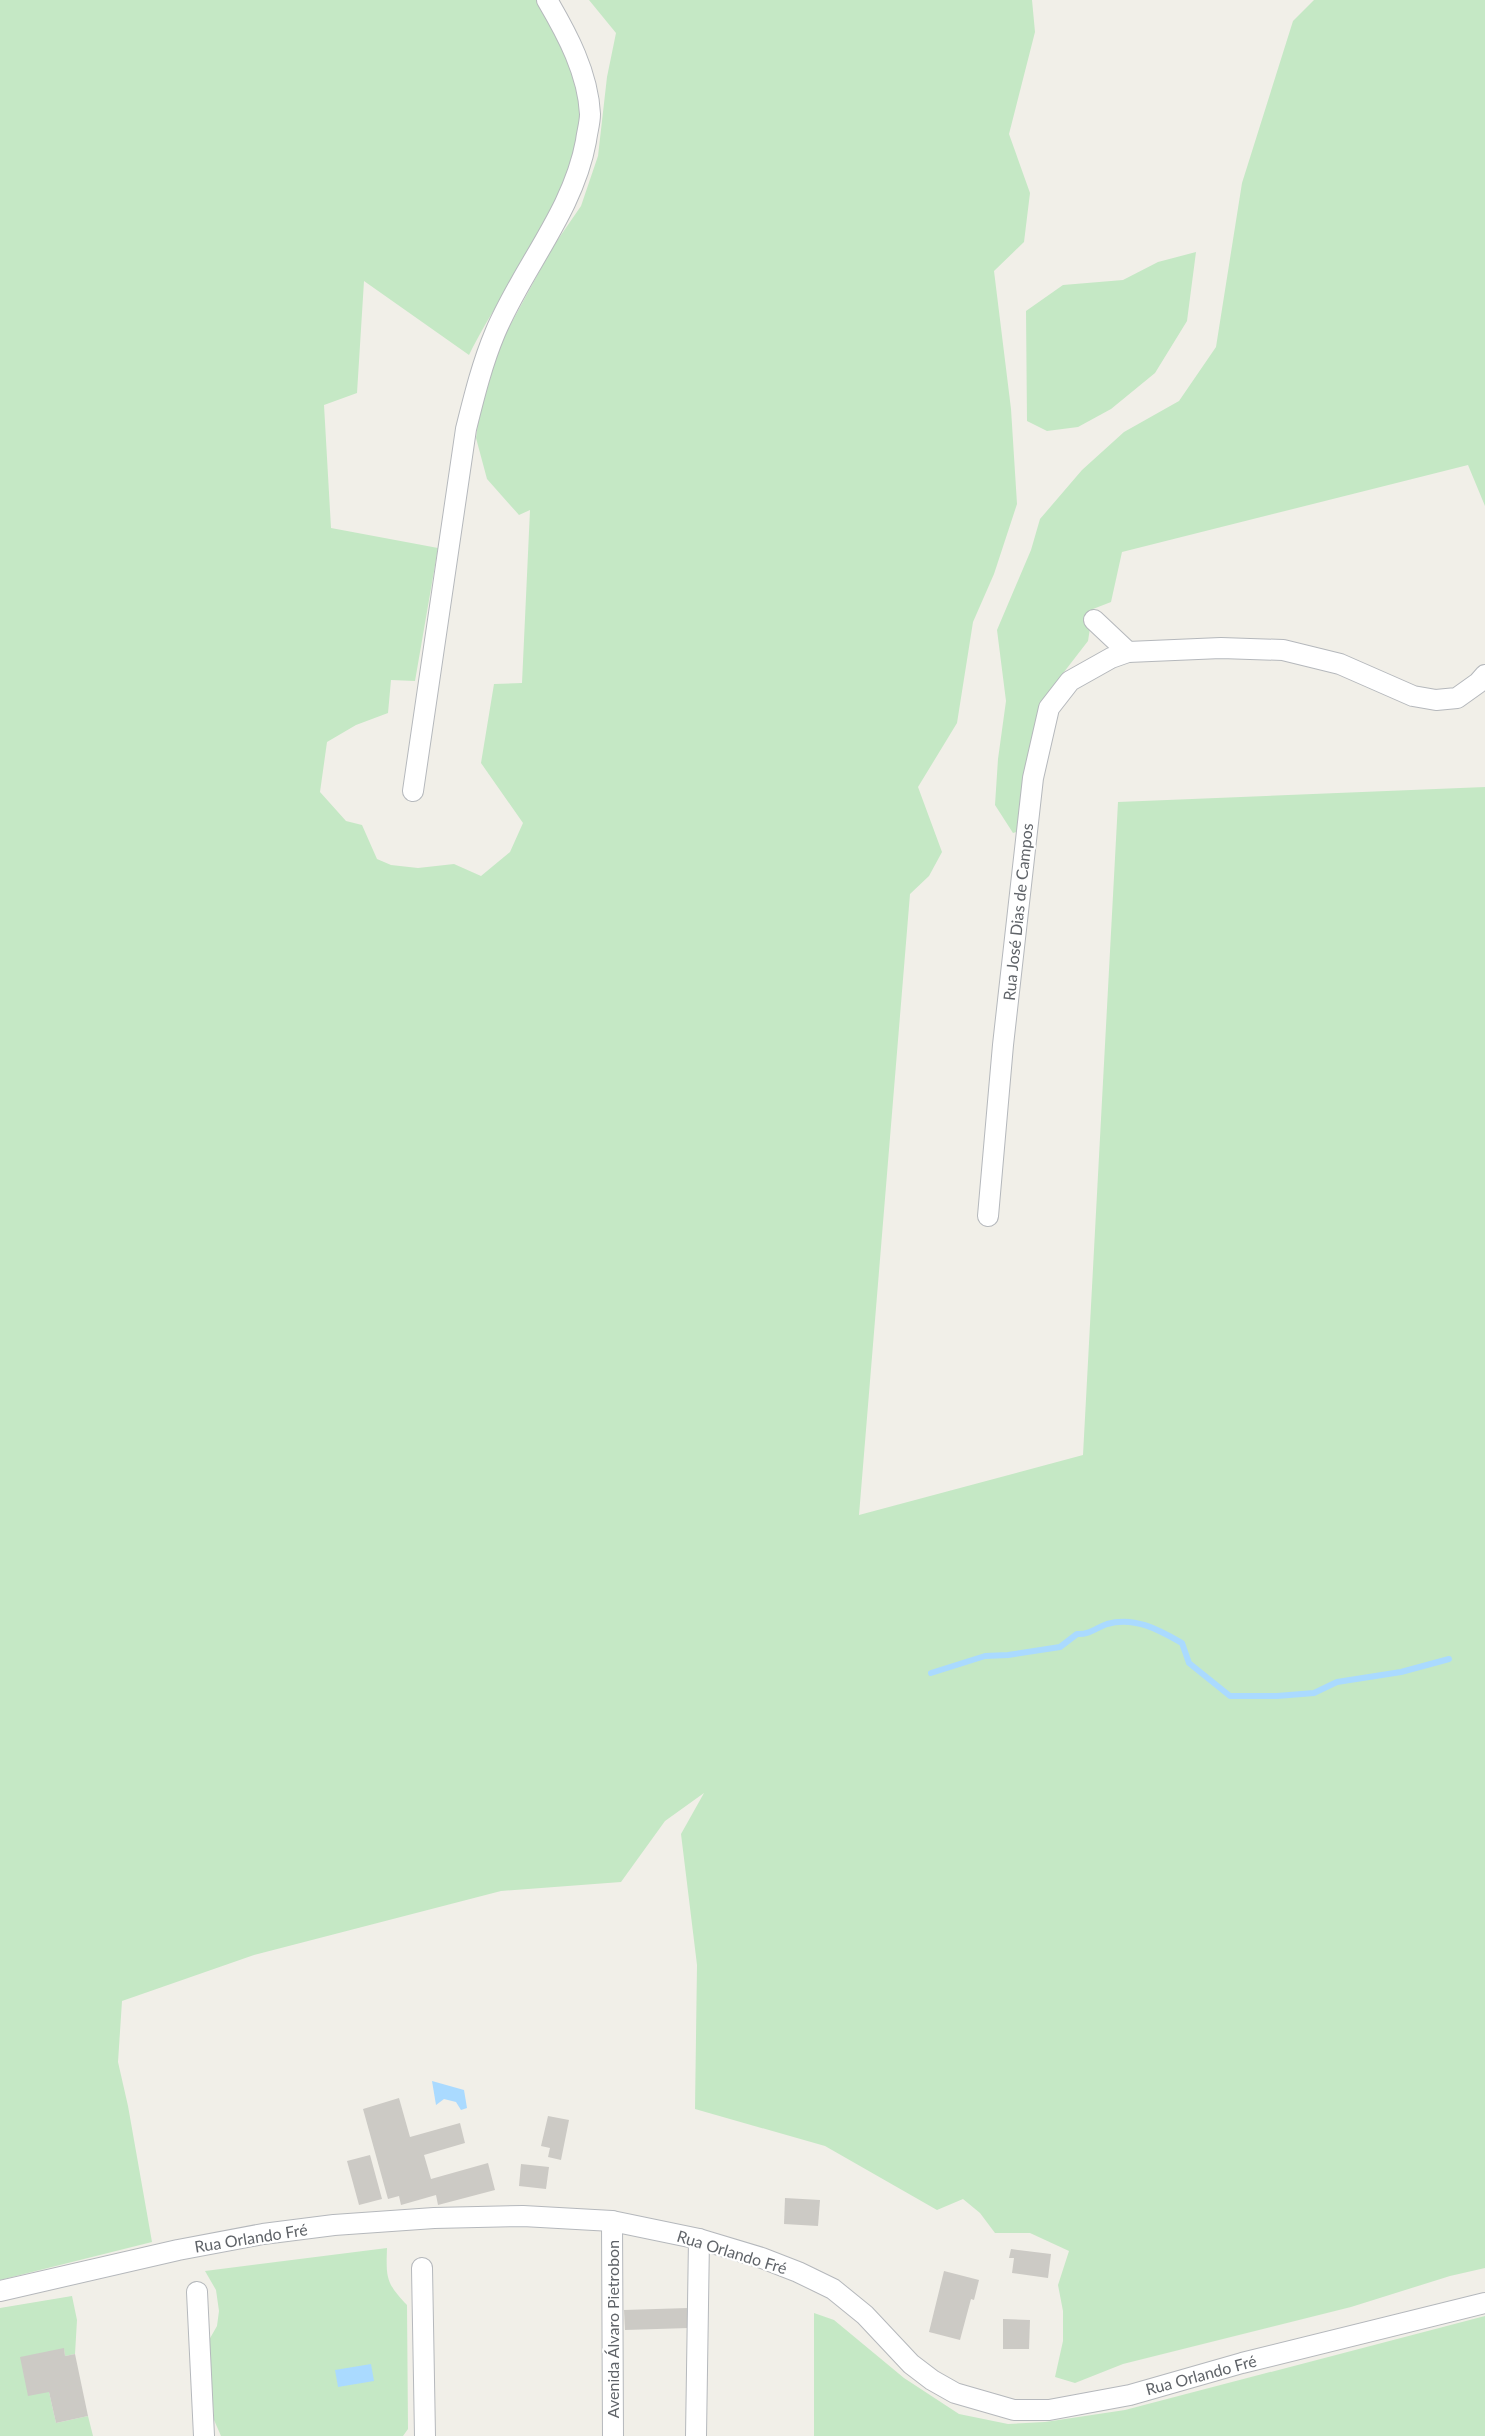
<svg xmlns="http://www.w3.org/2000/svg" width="1485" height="2436" font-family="Lato,sans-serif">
	<rect width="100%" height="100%" fill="#f1efe8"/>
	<g fill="#c5e8c5">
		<path d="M0,0H539L542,4C550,22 559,40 567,58C570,66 576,75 578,84C599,167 504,282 469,355L364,281L357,393L324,405L331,528L438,548L415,681L391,680L388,713L356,725L327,742L320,792L346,821L362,825L377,859L391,865L418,868L454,864L481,876L510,852L523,823L481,763L494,684L522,683L530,510L519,515L487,479L476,438L479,415L499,346L552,248L581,206L598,156L607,77L616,33L589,0H1032L1035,32L1009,134L1030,193L1024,242L994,271L1011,409L1017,504L994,574L973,622L957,723L918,787L942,852L929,876L910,894L859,1515L1083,1455L1118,802L1485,787V2268L1450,2276L1351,2307L1123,2364L1075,2383L1055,2377L1063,2341V2311L1058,2285L1069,2251L1030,2233H995L980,2213L963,2199L937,2210L825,2146L695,2109L697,1965L681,1834L704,1793L665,1821L621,1882L501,1891L254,1955L122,2001L118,2062L128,2106L152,2242L0,2280Z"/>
		<polygon points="1314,0 1485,0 1485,506 1468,465 1122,552 1111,602 1093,609 1088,641 1047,694 1036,741 1020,831 1013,833 995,805 998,759 1006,701 997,630 1031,550 1040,519 1082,470 1124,432 1179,401 1216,347 1242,183 1293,21"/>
		<polygon points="1196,252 1187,321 1155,373 1111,409 1078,427 1047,431 1027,421 1026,311 1063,285 1123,280 1158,262"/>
		<path d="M387,2248C386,2278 386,2283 407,2305L408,2429L403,2436H221L214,2420L209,2340L217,2326L219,2311L216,2290L205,2271Z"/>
		<polygon points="72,2296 77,2320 75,2354 65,2356 64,2349 49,2392 56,2423 88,2416 93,2436 0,2436 0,2308"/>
		<polygon points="814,2313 834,2320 904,2378 959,2414 1008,2424 1045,2422 1125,2410 1485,2316 1485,2436 814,2436"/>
	</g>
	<g fill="#aadaff">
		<polygon points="432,2081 464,2090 467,2108 461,2110 456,2102 444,2099 436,2105"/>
		<polygon points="371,2364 374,2381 338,2387 335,2370"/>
	</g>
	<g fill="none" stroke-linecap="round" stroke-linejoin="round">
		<path stroke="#aadaff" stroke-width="6" d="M931,1673L985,1656L1008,1655L1060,1647L1077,1634C1089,1635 1096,1628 1107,1624C1135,1616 1159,1630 1182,1643L1189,1663L1230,1696H1277L1314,1693L1337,1682L1401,1672L1449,1659"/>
	</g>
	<g fill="#cccac5">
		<polygon points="399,2098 410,2137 460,2123 465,2143 424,2155 431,2179 488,2163 495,2190 438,2205 436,2195 401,2205 399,2196 388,2199 363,2109"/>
		<polygon points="548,2116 569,2120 561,2160 548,2157 550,2148 541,2146"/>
		<polygon points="370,2155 382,2199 359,2205 347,2161"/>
		<polygon points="521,2164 549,2167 546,2189 519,2186"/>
		<polygon points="785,2198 820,2200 818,2226 784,2224"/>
		<polygon points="1011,2249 1051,2254 1048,2278 1012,2273 1014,2258 1009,2258"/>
		<polygon points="944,2271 979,2280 974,2300 971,2299 960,2340 929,2332"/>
		<polygon points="688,2308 689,2328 625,2330 624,2310"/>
		<polygon points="1003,2319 1030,2320 1029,2349 1003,2349"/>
		<polygon points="64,2348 65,2356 75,2354 88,2416 56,2423 49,2392 28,2396 20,2357"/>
	</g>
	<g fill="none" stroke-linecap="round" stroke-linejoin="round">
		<defs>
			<g id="minor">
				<polyline points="1094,620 1128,652"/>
				<path d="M413,791L466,429C474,397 482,364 495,333C522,268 573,212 586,141C587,132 590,123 590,114C588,73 567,34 547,0"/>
				<polyline points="988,1216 1003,1045 1033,778 1049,708 1070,681 1111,658 1128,652 1221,648 1283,650 1340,664 1413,696 1436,700 1457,698 1478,683 1485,675"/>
				<polyline points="612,2221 613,2436"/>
				<polyline points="422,2268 425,2436"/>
				<polyline points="0,2291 178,2250 263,2234 334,2225 434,2218 523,2216 612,2221 699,2239 762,2258 798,2272 833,2289 865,2315 911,2364 932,2380 955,2393 1014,2410 1049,2410 1130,2395 1242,2363 1485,2303"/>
				<polyline points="197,2292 204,2436"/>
				<polyline points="696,2436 699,2239"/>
			</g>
		</defs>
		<use href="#minor" stroke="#b5b8bc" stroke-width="22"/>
		<use href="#minor" stroke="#fff" stroke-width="20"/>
	</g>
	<g text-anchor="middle" stroke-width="4.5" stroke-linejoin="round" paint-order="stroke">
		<g font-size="16" fill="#5f6368" stroke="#fff">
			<text transform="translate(1018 912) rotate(-84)" y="6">Rua José Dias de Campos</text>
			<text transform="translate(251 2238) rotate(-9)" y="6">Rua Orlando Fré</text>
			<text transform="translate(732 2252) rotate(17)" y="6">Rua Orlando Fré</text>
			<text transform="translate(613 2329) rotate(-90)" y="6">Avenida Álvaro Pietrobon</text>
			<text transform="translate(1201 2375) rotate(-15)" y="6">Rua Orlando Fré</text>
		</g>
	</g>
</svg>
